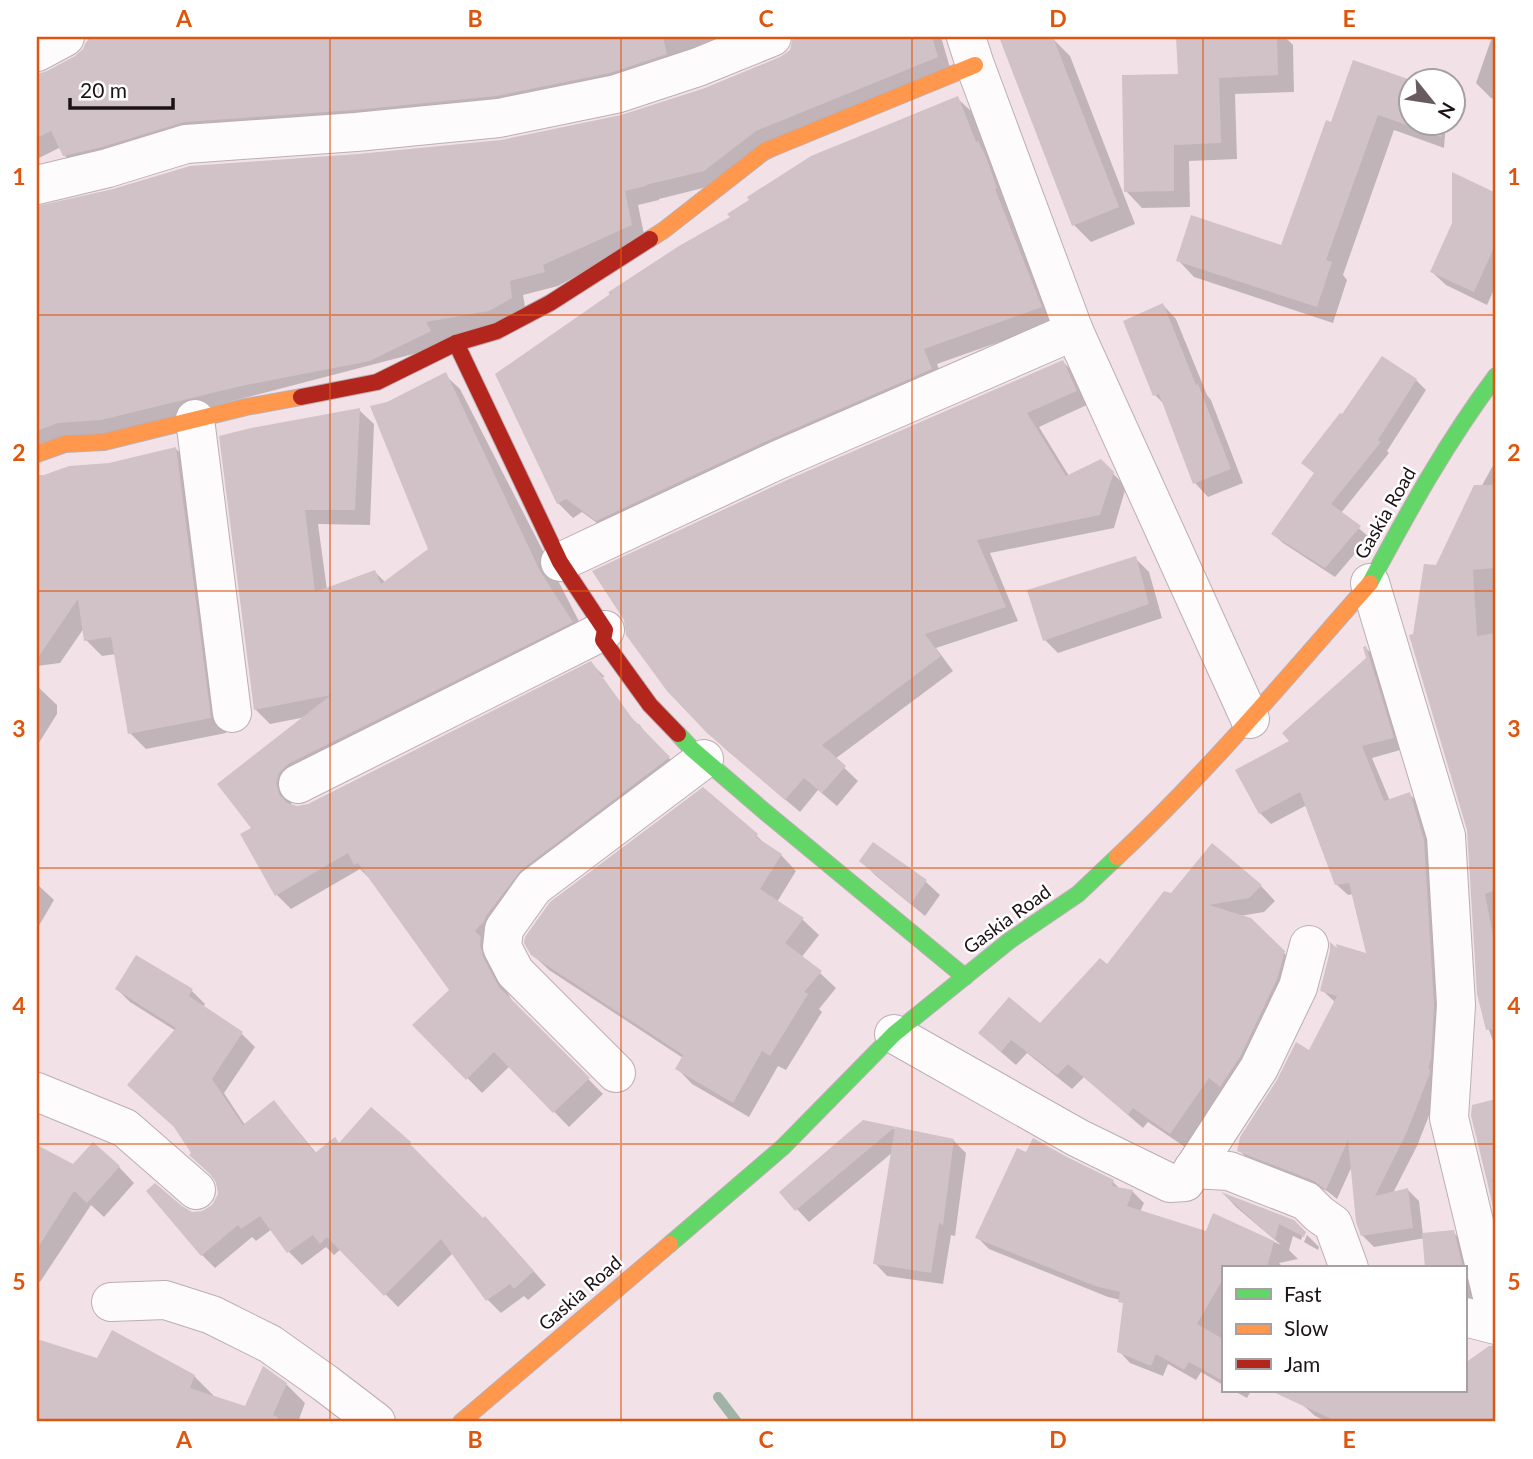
<svg xmlns="http://www.w3.org/2000/svg" width="1533" height="1459" font-family="Lato,sans-serif">
	<rect width="100%" height="100%" fill="#f2e2e8"/>
	<g fill="#0003">
		<polygon points="89,37 722,37 625,86 79,170 64,155 61,147 37,159 37,76 48,73 77,57 85,49"/>
		<polygon points="795,37 941,37 951,71 719,184 659,199 659,200 638,205 645,239 558,286 523,295 526,312 444,346 37,452 37,207 42,208 358,156 501,142 621,117 705,89 781,59 791,51 795,41"/>
		<polygon points="1003,37 1051,37 1070,56 1135,224 1091,242 1074,225 1007,41"/>
		<polygon points="1178,37 1285,37 1293,45 1294,92 1235,94 1237,159 1189,161 1190,207 1142,208 1126,191 1180,76"/>
		<polygon points="1492,37 1496,37 1496,100 1491,98 1476,83"/>
		<polygon points="1410,82 1410,122 1446,122 1444,148 1394,130 1343,275 1347,280 1333,323 1194,277 1178,260 1282,247 1332,124"/>
		<polygon points="957,98 972,112 1055,322 937,364 945,384 612,534 582,512 573,518 558,503 611,295 609,293 680,248"/>
		<polygon points="1472,183 1496,194 1496,285 1487,305 1446,285 1432,272"/>
		<polygon points="1163,305 1176,319 1207,395 1211,400 1243,483 1208,497 1195,483 1165,405 1155,395"/>
		<polygon points="1063,362 1076,375 1089,404 1039,427 1069,476 1101,461 1126,487 1114,528 990,553 1018,621 936,648 953,671 835,759 858,781 837,806 818,790 800,812 723,747"/>
		<polygon points="445,375 460,389 587,637 290,799 292,806 297,808 308,805 591,663 605,677 601,677 636,726 639,724 606,678 647,735 683,773 535,884 497,974 514,1004 603,1094 569,1127 510,1066 482,1093 415,1025 451,990 370,879 360,869 291,909 276,894 254,828 220,785 306,717 270,724 255,709 221,437 359,410 374,424 370,525 318,524 327,590 375,572 386,583 430,549 387,403"/>
		<polygon points="1416,380 1426,390 1387,451 1389,453 1341,513 1369,537 1335,577 1283,543 1273,534 1316,474"/>
		<polygon points="176,449 192,464 226,733 146,749 130,733 116,654 102,656 86,640 84,628 60,663 37,666 37,477 109,465"/>
		<polygon points="1496,460 1496,1049 1486,1022 1469,830 1415,635 1437,567"/>
		<polygon points="1135,558 1149,572 1162,618 1058,653 1045,640"/>
		<polygon points="1366,648 1377,660 1404,749 1372,758 1390,801 1409,794 1421,805 1435,853 1441,1085 1417,1146 1393,1193 1407,1189 1419,1201 1423,1235 1453,1232 1467,1246 1482,1309 1465,1314 1465,1268 1427,1268 1425,1238 1374,1247 1362,1235 1352,1166 1337,1199 1327,1191 1250,1161 1239,1150 1310,1052 1336,1003 1322,990 1340,952 1368,956 1354,894 1348,895 1336,884 1307,805 1271,824 1260,813 1291,741 1368,659"/>
		<polygon points="37,686 57,705 57,714 37,746"/>
		<polygon points="756,835 768,847 781,855 796,871 777,902 803,920 819,935 801,958 820,973 836,988 819,1009 822,1012 786,1070 778,1066 749,1117 692,1084 677,1068 683,1058 549,970 532,954"/>
		<polygon points="874,844 926,882 940,895 925,916 875,875 862,861"/>
		<polygon points="1212,846 1261,886 1275,901 1264,912 1240,916 1250,919 1298,967 1224,1091 1185,1147 1148,1122 1143,1128 1084,1077 1072,1089 1027,1053 1016,1065 995,1047 1040,1026 1108,967 1172,895"/>
		<polygon points="37,884 54,900 37,929"/>
		<polygon points="117,989 192,991 205,1004 203,1007 242,1034 255,1047 224,1093 245,1125 273,1103 286,1116 317,1154 340,1145 483,1220 498,1231 546,1285 528,1300 524,1296 501,1313 488,1300 453,1253 398,1307 341,1249 334,1255 326,1247 302,1265 289,1252 272,1229 256,1241 252,1237 215,1268 202,1255 181,1208 192,1213 203,1213 213,1206 219,1194 176,1031 130,1002"/>
		<polygon points="1496,1100 1496,1213 1473,1116 1473,1106"/>
		<polygon points="863,1122 954,1141 966,1153 955,1236 951,1235 943,1284 887,1276 875,1263 893,1152 809,1222 781,1192"/>
		<polygon points="37,1147 73,1167 119,1167 134,1183 104,1217 91,1205 40,1282 37,1280"/>
		<polygon points="1113,1182 1121,1190 1132,1191 1144,1203 1140,1212 1207,1233 1214,1215 1281,1245 1236,1207 1224,1194 1304,1232 1301,1240 1293,1236 1289,1250 1298,1259 1279,1263 1282,1266 1281,1268 1223,1268 1223,1385 1201,1372 1196,1380 1168,1364 1163,1376 1130,1363 1119,1351 1125,1306 1121,1300 1108,1297 989,1249 978,1238"/>
		<polygon points="1307,1235 1319,1247 1318,1250 1304,1242"/>
		<polygon points="37,1340 98,1360 194,1376 213,1395 212,1397 246,1408 286,1384 305,1403 298,1422 37,1422"/>
		<polygon points="1487,1349 1496,1359 1496,1422 1328,1422 1315,1416 1303,1405 1310,1391 1465,1391 1465,1365"/>
		<polygon points="1234,1391 1251,1391 1247,1398"/>
	</g>
	<g fill="none" stroke-linecap="round" stroke-linejoin="round">
		<polyline stroke="#9fb3a7" stroke-width="10" points="718,1397 737,1422"/>
	</g>
	<g fill="#d0c2c7">
		<polygon points="94,37 663,37 667,54 610,73 496,96 354,110 184,122 102,147 63,156 51,131 37,138 37,74 47,71 75,56 83,49 86,42"/>
		<polygon points="793,37 932,37 938,57 756,131 704,171 646,185 646,186 625,191 632,225 543,265 545,272 510,281 512,298 489,311 426,322 431,331 370,361 241,386 101,420 58,423 37,431 37,206 113,189 190,166 358,154 501,140 621,115 705,88 780,57 790,50"/>
		<polygon points="999,37 1053,37 1119,207 1072,226"/>
		<polygon points="1176,37 1277,37 1278,75 1219,78 1221,143 1174,145 1174,191 1124,192 1122,75 1178,74"/>
		<polygon points="1353,60 1411,80 1410,122 1446,122 1441,137 1378,115 1326,260 1332,262 1317,307 1176,261 1191,215 1281,245 1326,120 1331,122"/>
		<polygon points="958,96 976,142 978,141 986,157 997,188 995,189 1042,307 924,349 932,369 769,440 596,521 566,499 557,504 495,374 613,292 607,293 679,246 730,217 727,214 749,200 747,197 811,156"/>
		<polygon points="1452,172 1496,193 1496,243 1474,292 1430,272 1452,223"/>
		<polygon points="1163,303 1196,385 1198,384 1231,469 1193,484 1159,394 1153,396 1123,321"/>
		<polygon points="1382,356 1417,379 1378,440 1381,442 1331,504 1361,526 1325,568 1271,534 1314,473 1301,463 1340,413 1342,414"/>
		<polygon points="1063,360 1077,391 1027,413 1066,476 1101,459 1114,472 1100,515 977,540 1006,607 925,634 941,656 822,745 846,766 822,793 804,778 785,800 707,733 667,691 626,635 624,620 592,571 787,480"/>
		<polygon points="446,372 540,571 573,622 288,764 279,773 276,783 279,794 287,803 297,806 308,804 591,661 632,718 670,757 521,870 486,916 483,924 482,923 475,931 481,937 480,945 483,957 499,987 590,1078 553,1113 494,1052 466,1080 412,1025 449,990 358,863 354,865 348,853 275,896 240,834 251,828 217,784 331,695 254,710 219,436 251,428 360,408 355,510 305,510 315,592 375,570 381,584 428,549 370,406 387,402"/>
		<polygon points="176,447 211,718 128,734 111,637 84,641 78,599 37,659 37,475 44,475 69,466 109,463"/>
		<polygon points="1474,485 1496,485 1496,568 1473,570 1477,636 1496,633 1496,890 1485,894 1496,950 1496,1029 1486,1030 1477,994 1467,830 1409,635 1413,634 1424,564 1436,565"/>
		<polygon points="1136,556 1149,604 1043,641 1027,590"/>
		<polygon points="1366,646 1394,738 1362,746 1384,801 1410,792 1424,840 1434,1005 1431,1059 1428,1068 1430,1069 1430,1073 1406,1134 1375,1196 1408,1188 1413,1228 1361,1236 1356,1222 1348,1140 1326,1190 1314,1181 1237,1151 1240,1137 1277,1080 1296,1042 1309,1050 1337,996 1320,991 1330,951 1330,942 1337,948 1336,944 1366,953 1349,883 1335,885 1300,792 1259,814 1235,770 1289,741 1282,733 1366,658 1363,647"/>
		<polygon points="703,787 758,834 756,837 782,854 760,889 804,918 785,943 822,971 804,992 808,994 770,1056 762,1051 733,1103 675,1069 683,1055 531,955 524,943 525,937 550,902"/>
		<polygon points="873,842 927,880 911,904 859,861"/>
		<polygon points="1212,843 1262,885 1249,898 1209,905 1251,918 1285,951 1277,979 1240,1057 1220,1087 1209,1078 1170,1134 1133,1108 1128,1115 1068,1064 1057,1075 1011,1040 1001,1052 978,1033 1009,997 1040,1023 1100,958 1107,964 1164,891 1171,893"/>
		<polygon points="136,955 193,989 189,996 243,1032 212,1079 243,1125 274,1100 315,1153 335,1137 339,1143 371,1107 411,1142 410,1144 483,1218 485,1216 534,1271 514,1289 510,1284 486,1301 441,1239 384,1296 327,1237 320,1244 313,1235 287,1253 260,1216 241,1229 238,1225 201,1256 146,1191 155,1183 182,1206 192,1212 202,1211 212,1205 218,1194 216,1182 210,1174 189,1155 191,1153 174,1127 127,1085 176,1028 115,989"/>
		<polygon points="1496,1099 1496,1180 1487,1181 1471,1116 1472,1105"/>
		<polygon points="863,1120 954,1139 943,1225 939,1223 931,1273 873,1264 895,1127 795,1211 779,1192"/>
		<polygon points="1033,1138 1067,1157 1114,1180 1112,1186 1133,1190 1127,1206 1206,1231 1213,1213 1274,1241 1267,1268 1223,1268 1223,1279 1197,1324 1223,1339 1223,1381 1189,1362 1184,1370 1156,1354 1151,1366 1117,1352 1123,1303 1118,1302 1120,1292 1095,1286 975,1238 1017,1148 1026,1152"/>
		<polygon points="93,1142 120,1166 87,1203 74,1191 37,1249 37,1145 73,1164"/>
		<polygon points="1487,1181 1496,1181 1496,1221"/>
		<polygon points="1221,1192 1294,1220 1306,1232 1304,1237 1279,1224 1275,1240"/>
		<polygon points="1454,1230 1463,1268 1425,1268 1422,1233"/>
		<polygon points="112,1330 195,1375 190,1388 245,1406 263,1366 287,1383 273,1415 278,1417 277,1422 37,1422 37,1339 97,1358"/>
		<polygon points="1489,1346 1496,1346 1496,1422 1338,1422 1271,1391 1465,1391 1465,1363"/>
	</g>
	<g fill="none" stroke-linecap="round" stroke-linejoin="round">
		<defs>
			<g id="street">
				<polyline points="966,37 975,65 1074,331 1250,719"/>
				<polyline points="37,52 65,37"/>
				<polyline points="37,185 108,168 186,144 356,132 499,118 616,94 698,67 772,37"/>
				<polyline points="195,419 232,713"/>
				<polyline points="560,562 778,460 1074,331"/>
				<polyline points="1370,583 1446,836 1456,1005 1449,1118 1496,1313"/>
				<polyline points="298,784 605,630"/>
				<polyline points="894,1034 1078,1138 1170,1183 1185,1182 1259,1068 1298,987 1309,945"/>
				<polyline points="616,1073 515,972 502,947 504,929 534,887 704,759"/>
				<polyline points="37,1092 125,1128 196,1190"/>
				<polyline points="1193,1169 1229,1171 1306,1201 1319,1214 1333,1224 1349,1268"/>
				<polyline points="111,1302 165,1300 212,1315 270,1344 325,1383 376,1422"/>
				<polyline points="1465,1317 1496,1325"/>
			</g>
			<g id="fast">
				<path d="M1370,583C1408,512 1447,441 1496,376"/>
				<polyline points="678,734 692,749 764,811 965,977"/>
				<polyline points="670,1244 783,1147 894,1034 1009,941 1078,894 1117,857"/>
			</g>
			<g id="slow">
				<polyline points="650,239 664,230 765,151 975,65"/>
				<polyline points="37,454 65,444 104,442 246,407 301,397"/>
				<path d="M1117,857C1208,772 1288,676 1370,583"/>
				<polyline points="461,1422 670,1244"/>
			</g>
			<g id="jam">
				<polyline points="456,343 560,562 605,630 603,640 650,705 678,734"/>
				<polyline points="301,397 377,382 456,343 497,331 550,303 650,239"/>
			</g>
		</defs>
		<use href="#street" stroke="#bbafb3" stroke-width="40"/>
		<use href="#fast" stroke="#bbafb3" stroke-width="18"/>
		<use href="#slow" stroke="#bbafb3" stroke-width="18"/>
		<use href="#jam" stroke="#bbafb3" stroke-width="18"/>
		<use href="#street" stroke="#fdfbfc" stroke-width="38"/>
		<use href="#fast" stroke="#63d668" stroke-width="16"/>
		<use href="#slow" stroke="#ff974d" stroke-width="16"/>
		<use href="#jam" stroke="#b3261e" stroke-width="16"/>
	</g>
	<path fill="none" stroke="#de560d" stroke-width="2" stroke-opacity="0.55" d="M330,37V1422M621,37V1422M912,37V1422M1203,37V1422M37,315H1496M37,591H1496M37,868H1496M37,1144H1496"/>
	<g text-anchor="middle" stroke-width="5" stroke-linejoin="round" paint-order="stroke">
		<g font-size="19" fill="#1d1317" stroke="#fff">
			<text transform="translate(1385 513) rotate(-60)" y="7">Gaskia Road</text>
			<text transform="translate(1007 919) rotate(-36)" y="7">Gaskia Road</text>
			<text transform="translate(580 1293) rotate(-41)" y="7">Gaskia Road</text>
		</g>
	</g>
	<rect width="1533" height="1459" fill="none" stroke="#ffffff" stroke-width="77"/>
	<rect x="1222" y="1266" width="245" height="126" fill="#ffffff" stroke="#a5a1a2" stroke-width="2"/>
	<rect x="1236" y="1289" width="35" height="10" fill="#63d668" stroke="#a5a1a2" stroke-width="2"/>
	<text x="1284" y="1302" font-size="21" fill="#1d1317">Fast</text>
	<rect x="1236" y="1324" width="35" height="10" fill="#ff974d" stroke="#a5a1a2" stroke-width="2"/>
	<text x="1284" y="1336" font-size="21" fill="#1d1317">Slow</text>
	<rect x="1236" y="1359" width="35" height="10" fill="#b3261e" stroke="#a5a1a2" stroke-width="2"/>
	<text x="1284" y="1372" font-size="21" fill="#1d1317">Jam</text>
	<g transform="translate(1432 102) rotate(120)"><circle r="33" fill="#ffffff" stroke="#a5a1a2" stroke-width="2"/>
	<path d="M0-5L12 26L0 18L-12 26Z" fill="#685b60"/>
	<text y="-10" font-size="19" font-weight="bold" text-anchor="middle" fill="#1d1317">N</text>
	</g>
	<path d="M70 98v10h103v-10" fill="none" stroke="#1d1317" stroke-width="3.5"/>
	<text x="80" y="98" font-size="21" fill="#1d1317" stroke="#ffffff" stroke-width="5" paint-order="stroke">20 m</text>
	<rect x="38" y="38" width="1456" height="1382" fill="none" stroke="#de560d" stroke-width="2.5"/>
	<g font-size="23" text-anchor="middle" font-weight="bold" fill="#de560d">
		<text x="184" y="27">A</text>
		<text x="475" y="27">B</text>
		<text x="766" y="27">C</text>
		<text x="1058" y="27">D</text>
		<text x="1349" y="27">E</text>
		<text x="19" y="185">1</text>
		<text x="1514" y="185">1</text>
		<text x="19" y="461">2</text>
		<text x="1514" y="461">2</text>
		<text x="19" y="737">3</text>
		<text x="1514" y="737">3</text>
		<text x="19" y="1014">4</text>
		<text x="1514" y="1014">4</text>
		<text x="19" y="1290">5</text>
		<text x="1514" y="1290">5</text>
		<text x="184" y="1448">A</text>
		<text x="475" y="1448">B</text>
		<text x="766" y="1448">C</text>
		<text x="1058" y="1448">D</text>
		<text x="1349" y="1448">E</text>
	</g>
</svg>
